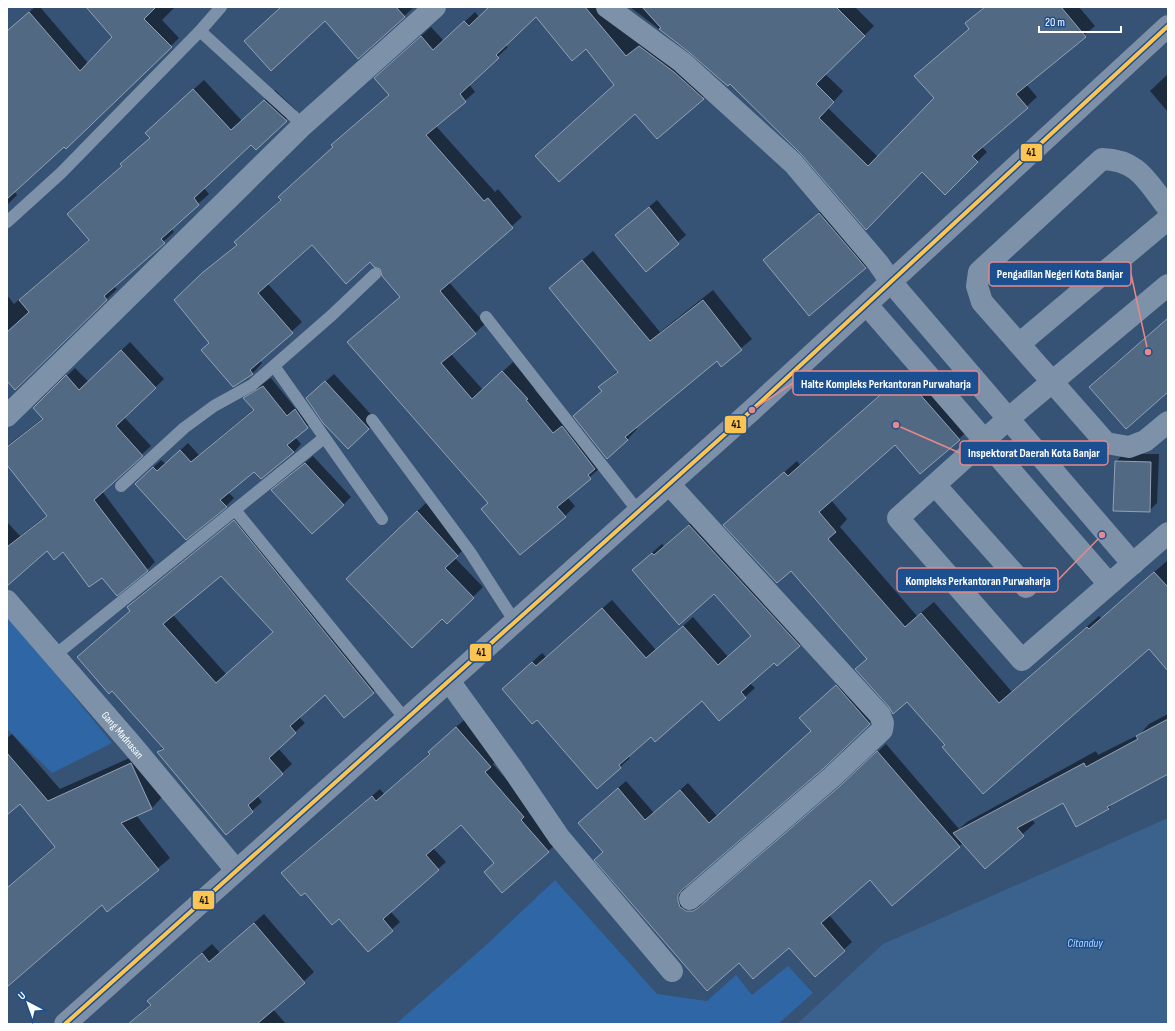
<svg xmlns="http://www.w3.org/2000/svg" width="1175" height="1031" font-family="'Sofia Sans Condensed',sans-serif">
	<rect width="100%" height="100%" fill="#365274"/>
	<g fill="#2f66a5">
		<polygon points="7,614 112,743 52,773 7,729"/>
		<polygon points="555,880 657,994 707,1001 736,975 752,995 788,966 813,993 778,1024 398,1024 397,1023 484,947"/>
	</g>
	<polygon fill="#3b618d" points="1168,818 1168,1024 797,1024 883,944"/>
	<g fill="#0007" fill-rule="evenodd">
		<polygon points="35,7 40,7 88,63 114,38 87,7 175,7 162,20 179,38 66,148 64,145 14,191 17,195 7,205 7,32"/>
		<polygon points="282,7 414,7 358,58 325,20"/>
		<polygon points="490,7 609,7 713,88 657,138 635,112 536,156 615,84 586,48 536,16 505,45 508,47 469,84 475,92 436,126 495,192 498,189 522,217 449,282 485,324 451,354 483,390 513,362 537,389 535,390 564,424 572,417 604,458 598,465 600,468 567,497 575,506 565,516 489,503 349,342 401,296 381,268 370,261 312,244 268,284 302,322 260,360 262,363 253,373 234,385 210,343 185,290 237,244 235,242 281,199 334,147 342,136 390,94 385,68 431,27 444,41 475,12 479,17"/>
		<polygon points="630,7 855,7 874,26 825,74 843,91 828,108 878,157 935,99 916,76 970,28 966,23 984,7 1079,7 1095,26 1026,84 1037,97 982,147 987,152 945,194 922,171 866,228 803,154 730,83"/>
		<polygon points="1168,74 1168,112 1150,91"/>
		<polygon points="204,80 242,121 275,90 296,110 256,148 251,143 204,188 209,194 171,228 174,232 114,286 117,289 15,389 7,380 7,295 14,304 89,239 68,214 123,165 151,137 157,122"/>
		<polygon points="657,200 686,235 646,270 616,235"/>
		<polygon points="831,202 877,256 866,268 764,260"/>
		<polygon points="593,251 660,332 713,290 752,339 721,365 717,360 636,427 637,429 627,440 574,416 602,391 599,387 618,370 550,288"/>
		<polygon points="1168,318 1168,391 1091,387 1103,374"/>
		<polygon points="130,342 164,379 124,417 151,446 102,491 155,562 147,570 102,576 63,551 47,550 7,578 7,522 20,536 47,515 7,464 7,446 43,418 34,408 75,368 89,382"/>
		<polygon points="916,364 971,427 959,439 895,444 831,500 847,519 840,527 917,616 934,602 1012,692 1099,616 1101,618 1167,561 1168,669 1149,648 946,745 907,701 890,706 856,669 868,658 791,570 725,525 797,461 800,465"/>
		<polygon points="334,374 377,421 348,448 315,391"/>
		<polygon points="271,378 296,409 303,402 315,419 295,437 301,444 294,452 261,478 255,470 228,492 234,498 226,506 186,538 144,476 161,460 166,464 188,443 199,455 254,409 245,398 252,391"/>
		<polygon points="1123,454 1159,454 1157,503 1149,511 1116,462"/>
		<polygon points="313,456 351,497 343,505 273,490"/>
		<polygon points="427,502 467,546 455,558 483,587 473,597 442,618 357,569"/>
		<path d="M244,512L383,683L344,717L325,693L299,717L305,723L278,748L292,764L257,796L262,802L226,833L158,752L163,747L88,648L131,610L128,607L137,598ZM221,575L273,632L226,674L173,615Z"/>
		<polygon points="699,516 809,636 799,646 774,662 750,683 755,688 745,697 702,699 651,736 628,756 630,758 620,767 537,718 503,689 542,653 546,657 612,600 656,650 693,617 728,657 752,636 715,593 643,561 662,544 664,546"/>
		<polygon points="844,678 877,716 686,886 685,893 701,904 707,901 849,779 886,744 959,829 967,822 1096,751 1098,755 1140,734 1149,724 1168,714 1168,773 1115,801 1108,809 1064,802 1031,819 1035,823 985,868 963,843 892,905 870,879 829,915 852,942 815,976 790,946 739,962 604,851 579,823 626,781 654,813 688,783 717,816 812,731 808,710"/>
		<polygon points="464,720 498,759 493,764 531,808 556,844 502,892 495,863 461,824 433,848 446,862 390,911 400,922 368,951 290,865 380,789 384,794 430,753 429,752 437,744"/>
		<polygon points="12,734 60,789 143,752 163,796 152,808 136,815 170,858 107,911 102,904 7,985 7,888 55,846 20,802 7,814 7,738"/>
		<polygon points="264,914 314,972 273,1009 286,1024 128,1024 151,1004 158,991 212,944 220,953"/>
	</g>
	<g fill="#526984" stroke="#92a2b6" fill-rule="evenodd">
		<polygon points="86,7 156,7 144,19 172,47 66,149 64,147 7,199 7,31 29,12 80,71 112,37"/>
		<polygon points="281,7 396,7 405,17 358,59 325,21 271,71 244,41"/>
		<polygon points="489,7 585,7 626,56 639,46 674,72 704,99 657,139 635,114 559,182 535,156 614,85 586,49 572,61 536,17 496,55 499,58 460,94 466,102 426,135 484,201 488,198 513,228 440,291 476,334 441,363 472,399 502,371 528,399 526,400 553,433 562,426 595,469 588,475 591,479 557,507 566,517 520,555 481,509 488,503 347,342 400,297 382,276 380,269 374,267 370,262 346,284 312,245 258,293 293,333 250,370 253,374 233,387 201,350 209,343 174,300 202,273 237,245 234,242 281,200 278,197 333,147 331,145 389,95 374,78 421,36 433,50 464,21 469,26"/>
		<polygon points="642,7 836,7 865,36 816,84 834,102 819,118 868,166 934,98 914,76 969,29 965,23 985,7 1061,7 1086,37 1016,94 1028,108 972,156 978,162 945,195 922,172 866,230 801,154 730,84 728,86 723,82 690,53 659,29 661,28"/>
		<polygon points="193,89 231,130 264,100 287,121 256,150 251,145 194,198 199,205 161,239 165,243 104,296 107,300 15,390 7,381 7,332 29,312 19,300 89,240 67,214 122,166 120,164 150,138 145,133"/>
		<polygon points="649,207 679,244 646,272 615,235"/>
		<polygon points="819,213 866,268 809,316 763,260"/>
		<polygon points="582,260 650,341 703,300 742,350 721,367 717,361 625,437 628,440 607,459 573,416 602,391 598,387 618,372 549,288"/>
		<polygon points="1168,318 1168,392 1126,429 1089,387"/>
		<polygon points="121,350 156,388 116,426 143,456 94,500 148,571 117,596 102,578 89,587 63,552 54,560 47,551 7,586 7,547 47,516 7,465 7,447 43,419 33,408 66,375 79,390"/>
		<polygon points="903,375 960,440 920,474 895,445 819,512 836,532 828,539 905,627 921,613 999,703 1087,627 1089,629 1154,572 1168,587 1168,671 1149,649 983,794 942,747 945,745 907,702 893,714 889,707 855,669 867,659 791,571 777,583 723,525 784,472 788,476"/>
		<polygon points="325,381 369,429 348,449 323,423 306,398"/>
		<polygon points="263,386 287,416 295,409 308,428 287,445 294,452 261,479 254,472 220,500 227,507 186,540 135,484 153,467 157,471 180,450 191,462 254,410 243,398"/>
		<polygon points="1115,461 1151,462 1150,512 1113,511"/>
		<polygon points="305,463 344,505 312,534 271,490"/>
		<polygon points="417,511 458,556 445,568 474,598 447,624 442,619 412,648 346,579"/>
		<path d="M234,520L374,693L344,718L325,695L290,726L296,733L269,758L283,774L248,805L253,812L226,835L157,752L164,749L112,691L109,694L77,657L130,611L127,607ZM221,576L273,632L216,683L163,624Z"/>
		<polygon points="689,525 800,646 777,666 774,663 741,692 746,698 719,721 702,701 655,742 651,737 619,765 621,768 597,789 537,720 532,724 502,689 532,662 536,666 602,608 646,658 683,626 718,665 751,636 714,594 679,625 632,570 652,553 654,555"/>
		<polygon points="836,685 870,724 824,768 682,890 678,895 678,901 680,907 686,911 693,911 698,908 840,786 877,751 960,847 892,906 870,880 821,923 845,951 815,977 789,948 753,979 739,963 707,991 594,860 603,852 578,823 618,788 645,820 680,790 709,823 811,731 799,718"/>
		<polygon points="1168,719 1168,774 1107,807 1109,809 1076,827 1063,803 1017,828 1024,836 985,869 953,833 1084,763 1086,767 1138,739 1136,736"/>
		<polygon points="456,727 491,767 485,772 524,817 521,820 549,852 502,893 484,872 494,863 461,825 426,855 439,870 383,919 393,931 368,952 339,919 332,925 305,893 301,896 281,873 372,796 376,801 430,754 428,752"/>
		<polygon points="7,753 48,801 131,763 152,809 121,823 159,870 107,912 102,905 7,987 7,888 55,847 20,804 7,815"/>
		<polygon points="254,923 305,983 257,1024 128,1024 151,1005 147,1001 202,953 209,962"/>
	</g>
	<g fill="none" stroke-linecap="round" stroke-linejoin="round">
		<g stroke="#7d92a8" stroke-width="12">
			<polyline points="200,31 303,125"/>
			<polyline points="7,222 61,173 200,31 221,7"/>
			<polyline points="486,317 638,511"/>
			<polyline points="274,366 382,519"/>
			<polyline points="372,420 470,552 515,622"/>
			<polyline points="121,486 184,428 214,406 252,385 332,315 375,274"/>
			<polyline points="235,510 406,720"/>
			<polyline points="54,656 324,438"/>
		</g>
		<g stroke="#7d92a8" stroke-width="22">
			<polyline points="607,7 682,62 793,163 878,263 891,282 1133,564"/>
			<path d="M1168,208C1147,182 1139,160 1102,159L979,272L977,286L982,302L1106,443L1129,447L1145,441L1168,422"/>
			<polyline points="1168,285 1009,418 898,518 1022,660 1168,533"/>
			<polyline points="867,305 1109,584"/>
			<polyline points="1019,344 1168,219"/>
			<polyline points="7,416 303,125 435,7"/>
			<polyline points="669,484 880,715 883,723 882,730 832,777 690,899"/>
			<polyline points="935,485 1026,587"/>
			<path id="s1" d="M7,601L131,744L236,870"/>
			<polyline points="449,681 512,768 559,837 672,971"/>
		</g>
		<polyline stroke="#7e90a7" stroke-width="22" points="65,1024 752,410 1168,26"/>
		<defs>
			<polyline id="bus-1" points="65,1024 752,410 1168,26"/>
		</defs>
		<use href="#bus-1" stroke="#1b4f8f" stroke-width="7"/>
		<use href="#bus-1" stroke="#fcc553" stroke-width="4"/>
	</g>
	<g text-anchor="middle" stroke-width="3" stroke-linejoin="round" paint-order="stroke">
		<g font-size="11" fill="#fff" stroke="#1b4f8f">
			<text dy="4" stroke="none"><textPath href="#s1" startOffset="177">Gang Madnasan</textPath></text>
		</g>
		<g font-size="12" font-style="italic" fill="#b5d3f5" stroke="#1b4f8f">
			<text x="1085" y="947">Citanduy</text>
		</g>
	</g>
	<path fill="none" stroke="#e88989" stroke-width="1.5" d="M1148 352L1131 274M752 410L793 383M896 425L960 453M1102 535L1058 580"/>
	<g fill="#e88989" stroke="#1b4f8f" stroke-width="1.5">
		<circle cx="1148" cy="352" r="4"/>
		<circle cx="752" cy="410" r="4"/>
		<circle cx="896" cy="425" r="4"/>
		<circle cx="1102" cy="535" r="4"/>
	</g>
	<g fill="#1b4f8f" stroke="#e88989" stroke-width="1.5">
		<rect x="989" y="262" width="142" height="24" rx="4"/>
		<rect x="793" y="371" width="186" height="24" rx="4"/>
		<rect x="960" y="441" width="148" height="24" rx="4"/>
		<rect x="897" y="568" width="161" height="24" rx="4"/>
	</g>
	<g font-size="12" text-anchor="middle" font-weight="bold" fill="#fff">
		<text x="1060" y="278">Pengadilan Negeri Kota Banjar</text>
		<text x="886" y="388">Halte Kompleks Perkantoran Purwaharja</text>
		<text x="1034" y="457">Inspektorat Daerah Kota Banjar</text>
		<text x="978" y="585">Kompleks Perkantoran Purwaharja</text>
	</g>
	<g stroke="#1b4f8f" stroke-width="1.5">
		<rect x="1020" y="143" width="23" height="19" rx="4" fill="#fcc553"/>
		<rect x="724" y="415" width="23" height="19" rx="4" fill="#fcc553"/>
		<rect x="469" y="643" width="23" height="19" rx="4" fill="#fcc553"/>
		<rect x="192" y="890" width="23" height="20" rx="4" fill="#fcc553"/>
	</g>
	<g font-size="11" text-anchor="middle" font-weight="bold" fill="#111">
		<text x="1031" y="156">41</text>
		<text x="736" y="428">41</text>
		<text x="481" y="656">41</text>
		<text x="204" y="904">41</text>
	</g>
	<rect width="1175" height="1031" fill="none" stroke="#ffffff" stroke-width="16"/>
	<g transform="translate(28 1003) rotate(319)" stroke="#1b4f8f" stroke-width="3" paint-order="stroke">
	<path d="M0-3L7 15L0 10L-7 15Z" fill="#ffffff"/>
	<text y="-6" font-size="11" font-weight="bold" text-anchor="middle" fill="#ffffff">U</text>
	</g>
	<path d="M1039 26v6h82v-6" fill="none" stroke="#ffffff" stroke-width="2"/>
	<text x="1045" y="26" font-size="12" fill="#ffffff" stroke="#1b4f8f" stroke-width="3" paint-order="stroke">20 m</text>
</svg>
